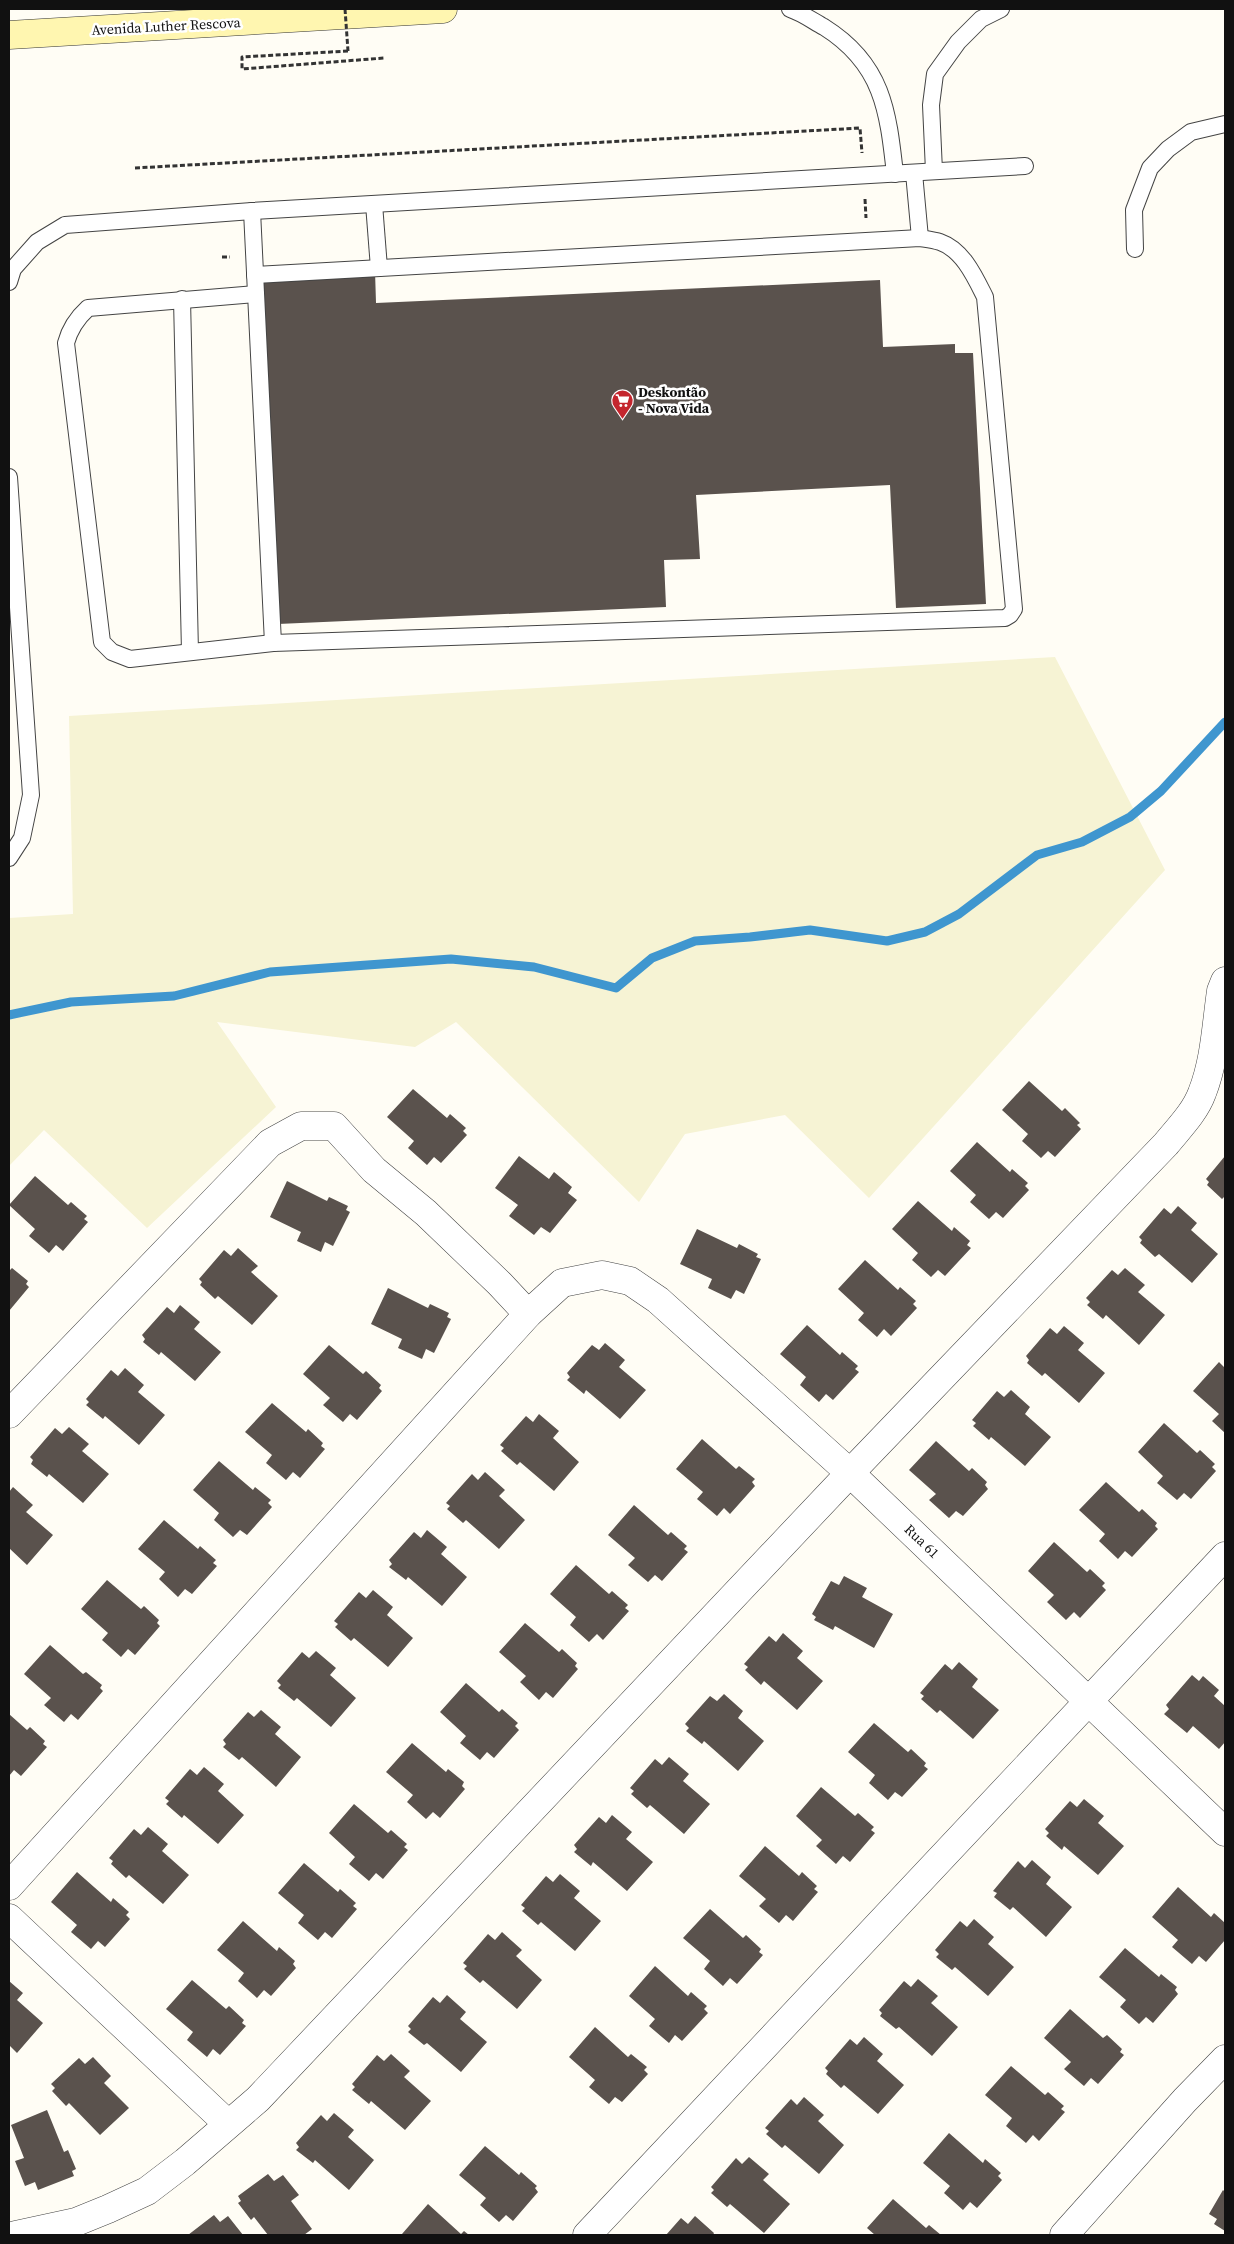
<svg xmlns="http://www.w3.org/2000/svg" width="1234" height="2244" font-family="'Source Serif 4',serif">
	<rect width="100%" height="100%" fill="#fffdf5"/>
	<polygon fill="#f6f3d4" points="1055,657 1165,870 869,1198 785,1115 685,1134 639,1202 456,1022 415,1047 217,1022 276,1107 147,1228 44,1130 9,1166 9,918 73,914 69,716"/>
	<g fill="none" stroke-linecap="round" stroke-linejoin="round">
		<polyline stroke="#3f96cf" stroke-width="9" points="9,1015 71,1002 174,996 270,972 451,959 534,967 616,988 652,958 695,941 750,937 810,930 887,941 925,932 959,914 1037,855 1082,842 1130,817 1161,791 1225,722"/>
	</g>
	<g fill="#5a524d">
		<polygon points="375,271 376,303 880,280 883,347 955,344 955,353 973,353 986,604 896,608 890,485 696,495 700,559 664,560 666,607 278,624 260,276"/>
		<polygon points="1029,1081 1062,1111 1065,1108 1080,1123 1077,1125 1081,1129 1055,1157 1048,1151 1041,1158 1022,1141 1028,1134 1002,1110"/>
		<polygon points="413,1089 447,1118 450,1114 466,1128 463,1131 467,1135 441,1163 434,1157 427,1165 408,1148 414,1141 387,1117"/>
		<polygon points="977,1142 1010,1172 1012,1169 1028,1183 1025,1186 1029,1190 1003,1218 996,1212 989,1219 970,1202 976,1195 950,1171"/>
		<polygon points="519,1156 549,1179 554,1172 572,1187 568,1193 577,1200 550,1233 541,1227 534,1235 509,1216 518,1205 495,1188"/>
		<polygon points="1225,1156 1225,1196 1222,1199 1207,1185 1209,1182 1206,1179"/>
		<polygon points="35,1176 68,1205 71,1202 87,1216 84,1219 88,1222 63,1251 56,1245 49,1253 29,1236 35,1229 9,1205"/>
		<polygon points="287,1181 327,1201 329,1197 348,1206 346,1210 350,1212 333,1246 325,1242 321,1252 297,1241 301,1232 270,1217"/>
		<polygon points="918,1201 952,1231 954,1227 970,1241 967,1245 971,1248 945,1276 938,1270 931,1277 912,1260 918,1253 892,1229"/>
		<polygon points="1178,1206 1197,1223 1191,1230 1218,1254 1192,1283 1159,1254 1155,1257 1140,1243 1142,1240 1139,1237 1164,1208 1171,1214"/>
		<polygon points="697,1229 737,1248 739,1244 758,1254 756,1257 761,1259 744,1294 736,1290 731,1299 708,1288 712,1279 680,1264"/>
		<polygon points="238,1248 258,1266 251,1272 278,1296 252,1325 218,1296 215,1299 200,1285 202,1282 199,1279 224,1250 231,1256"/>
		<polygon points="865,1260 898,1290 900,1287 916,1301 913,1304 917,1308 891,1336 884,1329 877,1337 858,1320 864,1313 838,1289"/>
		<polygon points="12,1268 28,1281 26,1284 29,1287 9,1311 9,1271"/>
		<polygon points="1125,1268 1145,1285 1138,1292 1165,1315 1139,1345 1106,1315 1103,1319 1087,1305 1090,1302 1086,1298 1112,1270 1118,1275"/>
		<polygon points="388,1288 428,1308 430,1304 449,1313 447,1317 451,1319 434,1353 426,1349 422,1359 398,1348 402,1339 371,1324"/>
		<polygon points="180,1305 200,1322 194,1329 221,1352 195,1381 161,1352 159,1355 143,1342 145,1339 142,1335 167,1307 174,1313"/>
		<polygon points="807,1325 840,1355 842,1352 858,1366 855,1369 859,1372 833,1400 826,1394 819,1402 800,1385 806,1377 780,1354"/>
		<polygon points="1064,1326 1084,1343 1078,1350 1105,1373 1079,1403 1045,1373 1042,1376 1027,1363 1029,1360 1026,1356 1050,1328 1057,1334"/>
		<polygon points="605,1343 625,1360 619,1367 646,1390 620,1419 586,1390 584,1394 567,1380 570,1377 567,1373 592,1345 599,1350"/>
		<polygon points="329,1345 363,1374 366,1371 381,1385 379,1388 382,1391 357,1420 350,1414 343,1422 323,1405 330,1398 303,1374"/>
		<polygon points="1219,1362 1225,1368 1225,1433 1212,1421 1219,1414 1193,1391"/>
		<polygon points="125,1368 144,1385 138,1392 165,1415 139,1445 105,1416 103,1419 86,1405 89,1402 86,1399 111,1370 118,1376"/>
		<polygon points="1011,1390 1030,1407 1025,1414 1051,1437 1025,1466 991,1437 989,1440 973,1426 976,1423 972,1420 997,1391 1004,1397"/>
		<polygon points="272,1403 306,1432 308,1429 323,1443 321,1446 325,1449 300,1478 293,1472 286,1480 266,1463 272,1455 245,1432"/>
		<polygon points="539,1414 559,1431 553,1438 579,1462 554,1491 520,1462 517,1465 501,1451 504,1448 500,1445 526,1416 533,1422"/>
		<polygon points="1164,1423 1197,1453 1200,1450 1215,1464 1212,1467 1216,1471 1191,1499 1184,1493 1177,1500 1157,1483 1163,1476 1138,1452"/>
		<polygon points="69,1427 89,1444 82,1451 109,1474 83,1503 49,1474 47,1477 31,1464 33,1460 30,1457 55,1428 62,1434"/>
		<polygon points="702,1439 736,1469 739,1466 755,1479 752,1482 755,1486 730,1514 724,1508 717,1516 697,1499 703,1492 676,1469"/>
		<polygon points="936,1441 969,1471 972,1468 987,1482 985,1485 988,1489 963,1516 956,1511 949,1518 929,1500 936,1494 909,1470"/>
		<polygon points="219,1461 253,1490 255,1487 271,1500 268,1503 272,1507 247,1535 240,1530 233,1537 214,1520 219,1513 193,1490"/>
		<polygon points="485,1472 505,1490 499,1496 525,1520 499,1549 466,1520 463,1523 447,1509 450,1506 446,1503 472,1474 478,1480"/>
		<polygon points="1106,1482 1139,1512 1142,1509 1157,1523 1155,1526 1158,1529 1132,1557 1125,1551 1118,1559 1099,1541 1105,1534 1079,1510"/>
		<polygon points="13,1487 33,1505 26,1512 53,1535 27,1565 9,1548 9,1492"/>
		<polygon points="634,1505 668,1535 671,1532 687,1546 684,1549 688,1552 662,1581 655,1575 648,1582 628,1565 635,1558 608,1535"/>
		<polygon points="164,1520 198,1549 200,1546 216,1560 213,1563 217,1566 192,1594 185,1589 178,1597 159,1579 165,1572 138,1549"/>
		<polygon points="427,1530 447,1547 441,1554 467,1577 442,1606 408,1577 406,1580 389,1567 392,1564 389,1560 414,1532 421,1538"/>
		<polygon points="1054,1542 1087,1572 1090,1569 1105,1583 1102,1586 1106,1590 1080,1618 1074,1612 1066,1620 1047,1602 1054,1595 1028,1571"/>
		<polygon points="576,1565 609,1594 612,1591 628,1605 625,1608 629,1611 603,1640 597,1634 589,1642 570,1625 576,1617 550,1594"/>
		<polygon points="844,1576 867,1588 862,1597 893,1614 874,1648 835,1626 833,1630 814,1620 816,1617 812,1614 831,1581 839,1585"/>
		<polygon points="107,1580 141,1609 144,1606 159,1620 157,1623 160,1626 135,1655 128,1649 121,1657 102,1640 108,1633 81,1609"/>
		<polygon points="373,1590 393,1607 387,1615 413,1638 388,1667 354,1638 351,1641 335,1627 338,1624 334,1621 359,1592 366,1598"/>
		<polygon points="525,1623 559,1652 562,1649 577,1663 575,1666 578,1669 553,1698 546,1692 539,1700 520,1682 526,1676 499,1652"/>
		<polygon points="783,1633 803,1651 797,1658 823,1681 797,1710 764,1681 761,1685 745,1670 748,1667 744,1664 769,1636 776,1642"/>
		<polygon points="50,1645 83,1674 86,1672 102,1685 100,1688 103,1691 78,1720 71,1714 64,1722 44,1705 51,1698 24,1674"/>
		<polygon points="316,1651 336,1668 330,1675 356,1698 331,1727 297,1698 294,1701 278,1688 281,1685 277,1681 302,1652 309,1658"/>
		<polygon points="959,1662 978,1679 972,1687 999,1710 973,1739 940,1710 937,1713 921,1699 924,1696 920,1693 945,1664 952,1670"/>
		<polygon points="1192,1675 1199,1681 1203,1676 1219,1690 1214,1696 1225,1706 1225,1742 1219,1749 1193,1726 1187,1733 1164,1714 1169,1709 1166,1705"/>
		<polygon points="466,1683 499,1712 502,1709 518,1723 515,1726 519,1730 494,1758 487,1752 480,1760 460,1743 466,1736 440,1712"/>
		<polygon points="724,1694 743,1711 738,1718 764,1741 738,1771 704,1741 702,1744 686,1731 689,1728 685,1724 710,1696 717,1701"/>
		<polygon points="261,1710 281,1727 275,1734 301,1757 276,1787 242,1757 239,1760 223,1747 226,1744 223,1740 248,1712 254,1717"/>
		<polygon points="9,1714 27,1730 30,1727 45,1741 43,1744 47,1747 21,1776 14,1770 9,1776"/>
		<polygon points="874,1723 908,1752 911,1749 926,1763 924,1766 928,1769 902,1797 895,1792 888,1800 869,1783 875,1775 848,1752"/>
		<polygon points="412,1743 446,1772 448,1769 464,1782 462,1786 465,1789 440,1818 433,1812 426,1819 407,1802 413,1795 386,1772"/>
		<polygon points="669,1757 689,1774 683,1781 710,1804 684,1834 650,1805 647,1808 631,1794 634,1791 630,1788 655,1759 662,1765"/>
		<polygon points="204,1767 224,1784 218,1791 244,1815 218,1844 184,1815 182,1818 166,1804 169,1801 165,1798 190,1769 197,1775"/>
		<polygon points="821,1787 855,1816 858,1813 874,1827 871,1830 875,1833 850,1862 843,1856 836,1864 816,1846 822,1840 796,1816"/>
		<polygon points="1084,1799 1104,1816 1098,1823 1124,1846 1098,1875 1064,1846 1062,1850 1046,1836 1049,1833 1045,1829 1070,1801 1077,1807"/>
		<polygon points="354,1804 388,1833 391,1830 407,1844 404,1847 408,1850 383,1879 376,1873 369,1881 349,1864 355,1857 329,1833"/>
		<polygon points="612,1815 632,1832 626,1839 653,1862 627,1891 593,1862 591,1866 574,1852 577,1849 574,1845 599,1817 606,1823"/>
		<polygon points="148,1827 168,1844 162,1851 189,1875 163,1904 129,1875 126,1878 111,1864 113,1861 109,1858 134,1829 141,1835"/>
		<polygon points="765,1846 799,1876 802,1872 817,1886 814,1889 818,1892 793,1921 786,1915 779,1923 759,1906 766,1899 739,1876"/>
		<polygon points="1032,1860 1051,1877 1046,1884 1072,1907 1046,1937 1013,1907 1010,1910 994,1897 997,1893 993,1891 1018,1861 1025,1868"/>
		<polygon points="304,1863 338,1892 340,1889 356,1903 353,1906 357,1909 332,1938 325,1932 318,1940 298,1923 304,1915 278,1893"/>
		<polygon points="77,1872 111,1902 113,1898 129,1912 126,1915 130,1919 105,1947 98,1941 91,1949 71,1932 77,1925 51,1902"/>
		<polygon points="560,1874 580,1891 574,1898 601,1921 575,1951 541,1922 538,1925 522,1911 525,1908 521,1905 546,1876 553,1882"/>
		<polygon points="1178,1887 1211,1917 1214,1913 1225,1923 1225,1940 1206,1962 1199,1956 1192,1964 1172,1947 1178,1940 1152,1917"/>
		<polygon points="710,1909 743,1938 746,1935 761,1949 759,1952 763,1955 737,1984 730,1978 723,1986 704,1969 710,1961 683,1938"/>
		<polygon points="974,1919 994,1937 988,1944 1014,1967 988,1996 955,1967 952,1970 936,1957 939,1954 935,1950 960,1921 967,1927"/>
		<polygon points="243,1921 277,1951 279,1947 295,1961 293,1964 296,1968 271,1996 264,1990 257,1998 238,1981 244,1973 217,1950"/>
		<polygon points="502,1932 522,1950 516,1956 542,1980 517,2009 483,1980 480,1983 464,1969 467,1966 463,1963 488,1934 495,1940"/>
		<polygon points="1125,1948 1159,1977 1161,1974 1177,1987 1175,1990 1178,1994 1153,2023 1146,2017 1139,2024 1120,2007 1126,2000 1099,1977"/>
		<polygon points="655,1966 688,1996 691,1992 707,2006 704,2009 708,2013 682,2041 675,2035 669,2043 649,2026 655,2019 629,1996"/>
		<polygon points="918,1979 938,1996 931,2003 958,2027 932,2056 899,2027 896,2029 880,2016 882,2013 879,2010 904,1981 911,1987"/>
		<polygon points="192,1980 226,2009 229,2006 244,2020 242,2023 246,2026 220,2055 213,2049 207,2057 187,2040 193,2032 166,2009"/>
		<polygon points="9,1981 23,1993 17,2000 43,2023 17,2053 9,2045"/>
		<polygon points="447,1995 466,2012 460,2019 487,2042 461,2072 427,2043 424,2045 408,2032 411,2029 408,2026 433,1997 440,2003"/>
		<polygon points="1070,2009 1103,2038 1107,2035 1122,2049 1120,2052 1124,2055 1098,2084 1091,2078 1084,2086 1064,2069 1071,2062 1044,2038"/>
		<polygon points="595,2027 628,2057 631,2054 647,2067 644,2070 648,2074 622,2102 615,2097 609,2104 589,2087 595,2080 569,2057"/>
		<polygon points="864,2037 883,2054 877,2061 904,2085 878,2114 844,2085 841,2088 826,2074 828,2071 825,2068 850,2039 857,2045"/>
		<polygon points="391,2054 410,2071 404,2077 431,2101 405,2130 371,2101 369,2104 352,2090 355,2087 352,2084 377,2055 384,2061"/>
		<polygon points="93,2057 111,2076 104,2083 129,2108 100,2135 69,2103 66,2106 52,2091 55,2088 51,2084 79,2058 85,2064"/>
		<polygon points="1011,2066 1045,2095 1048,2092 1064,2106 1061,2109 1065,2112 1039,2141 1033,2135 1026,2143 1006,2126 1012,2118 985,2095"/>
		<polygon points="804,2097 824,2115 818,2121 844,2145 819,2174 785,2145 782,2148 766,2134 769,2131 765,2128 791,2099 797,2105"/>
		<polygon points="47,2110 64,2152 68,2150 76,2169 72,2171 74,2176 38,2190 35,2182 25,2186 15,2161 24,2158 11,2125"/>
		<polygon points="334,2113 354,2130 348,2137 374,2160 349,2190 315,2160 313,2163 296,2150 299,2147 296,2143 321,2115 327,2121"/>
		<polygon points="949,2133 983,2163 985,2159 1001,2173 998,2176 1002,2180 977,2208 970,2202 963,2210 944,2193 950,2186 923,2163"/>
		<polygon points="485,2146 519,2175 521,2172 537,2186 535,2188 538,2192 513,2221 506,2215 499,2222 480,2205 486,2198 459,2175"/>
		<polygon points="749,2157 769,2174 763,2180 790,2204 764,2233 730,2204 727,2207 711,2193 714,2190 711,2187 736,2158 742,2164"/>
		<polygon points="268,2174 274,2181 283,2175 299,2195 291,2201 312,2229 304,2235 268,2235 254,2217 251,2220 238,2203 241,2201 238,2196"/>
		<polygon points="1223,2190 1225,2192 1225,2231 1214,2224 1217,2219 1209,2214"/>
		<polygon points="893,2199 926,2228 929,2225 941,2235 875,2235 867,2228"/>
		<polygon points="428,2204 461,2234 464,2231 469,2235 403,2235 402,2234"/>
		<polygon points="214,2215 220,2222 228,2216 243,2235 188,2235"/>
		<polygon points="695,2216 714,2233 713,2235 666,2235 681,2218 688,2224"/>
	</g>
	<g fill="none" stroke-linecap="round" stroke-linejoin="round">
		<defs>
			<g id="service">
				<path d="M790,9C802,13 813,21 824,27C883,64 888,111 895,174"/>
				<polyline points="934,171 931,105 935,74 958,42 981,19 1001,9"/>
				<polyline points="914,173 920,238"/>
				<polyline points="374,204 379,268"/>
				<polyline points="252,211 273,643"/>
				<polyline points="1135,249 1134,210 1150,168 1168,149 1191,132 1225,124"/>
				<path d="M255,275L920,238C926,239 934,240 940,242C963,250 975,277 985,297L1014,609L1010,615L1005,618L273,643L130,659L112,652L102,642L66,343C70,328 77,318 88,308L256,294"/>
				<polyline points="9,282 13,269 37,242 65,225 252,211 1025,166"/>
				<polyline points="182,299 190,652"/>
				<polyline points="9,477 31,795 22,838 9,858"/>
			</g>
			<g id="minor">
				<polyline points="9,1414 270,1143 301,1126 334,1126 374,1170 426,1213 500,1284 528,1314"/>
				<polyline points="9,1886 528,1314 562,1283 602,1275 630,1281 658,1300 850,1473 1225,1832"/>
				<polyline points="9,1918 228,2124"/>
				<path d="M16,2235L76,2222L108,2209L147,2191L185,2162L258,2099L850,1473L1166,1144C1179,1128 1195,1112 1202,1093C1215,1060 1216,1025 1221,991L1225,981"/>
				<polyline points="587,2235 1225,1556"/>
				<polyline points="1064,2235 1185,2100 1225,2059"/>
			</g>
			<polyline id="secondary" points="9,35 443,9"/>
		</defs>
		<use href="#service" stroke="#444" stroke-width="18"/>
		<use href="#minor" stroke="#444" stroke-width="29"/>
		<use href="#secondary" stroke="#333" stroke-width="29"/>
		<g stroke="#333" stroke-width="3" stroke-dasharray="5 2.5" stroke-linecap="butt">
			<polyline points="348,51 242,57 242,69 384,58"/>
			<polyline points="135,168 860,128 862,153"/>
			<polyline points="865,199 866,218"/>
			<polyline points="222,257 230,257"/>
		</g>
		<use href="#service" stroke="#fff" stroke-width="16"/>
		<use href="#minor" stroke="#fff" stroke-width="28"/>
		<use href="#secondary" stroke="#fff6b0" stroke-width="28"/>
		<polyline stroke="#333" stroke-width="3" stroke-dasharray="5 2.5" stroke-linecap="butt" points="345,9 348,51"/>
	</g>
	<defs>
		<symbol id="supermarket-pin" viewBox="-11 -11 22 30"><path d="M0 17L-7.5 6A9.5 9.5 0 1 1 7.5 6Z" fill="#c4262e" stroke="#fff"/><path d="M-6-5.5h2.5l.6 2H6L4.5 2H-2.5L-4.4-4H-6ZM-1.5 3.2a1.3 1.3 0 1 0 .1 0ZM3 3.2a1.3 1.3 0 1 0 .1 0Z" fill="#fff"/></symbol>
	</defs>
	<g fill-rule="evenodd">
		<use href="#supermarket-pin" x="610" y="388" width="25" height="34"/>
	</g>
	<g text-anchor="middle" stroke-width="5" stroke-linejoin="round" paint-order="stroke">
		<g font-size="14" fill="#111" stroke="#fff">
			<text transform="translate(166 26) rotate(-3)" y="5">Avenida Luther Rescova</text>
			<text transform="translate(922 1541) rotate(44)" y="5">Rua 61</text>
		</g>
		<g font-size="14" font-weight="bold" fill="#111" stroke="#fff" text-anchor="start">
			<text x="638" y="397">Deskontão<tspan x="638" dy="16">- Nova Vida</tspan></text>
		</g>
	</g>
	<rect width="1234" height="2244" fill="none" stroke="#111111" stroke-width="20"/>
</svg>
